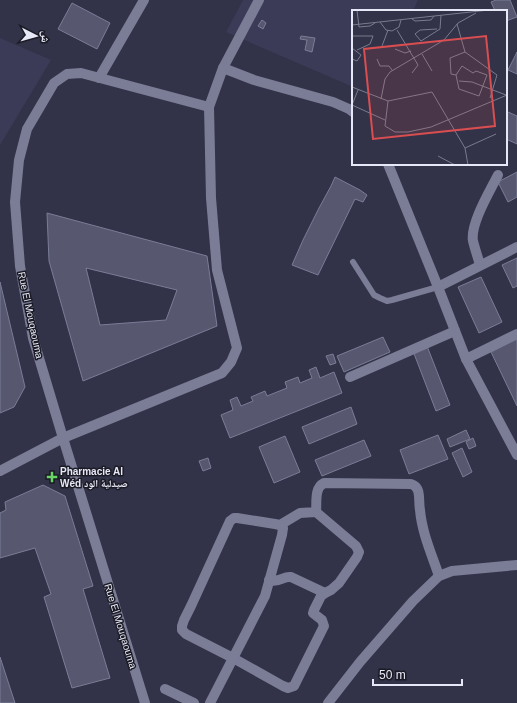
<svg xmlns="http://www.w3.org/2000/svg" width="517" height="703" font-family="Helvetica,'Noto Naskh Arabic',sans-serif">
	<rect width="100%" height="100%" fill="#323248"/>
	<g fill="#3b3b58">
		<polygon points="243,0 418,0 413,11 353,11 353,87 226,32"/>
		<polygon points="0,38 51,60 0,145"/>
	</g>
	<g fill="#575870" stroke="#7b7c96" fill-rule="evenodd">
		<polygon points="496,0 510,0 517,17 506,21 506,11 495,11 491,2"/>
		<polygon points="72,3 110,23 97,49 58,29"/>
		<polygon points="262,20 266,23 263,29 258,26"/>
		<polygon points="301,36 315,38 312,52 305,50 307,40 300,39"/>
		<polygon points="517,52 517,74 508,70"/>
		<polygon points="508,112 517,116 517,144 506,139 506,116"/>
		<polygon points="517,172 517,197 508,202 498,182"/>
		<polygon points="335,177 360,190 367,195 363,202 355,199 318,275 292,265 303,240 319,208 331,186"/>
		<path d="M47,213L207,256L217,326L83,381L49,261ZM86,268L177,290L166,320L100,325Z"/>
		<polygon points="517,258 517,286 513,288 502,265"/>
		<polygon points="481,277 502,322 479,333 458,287"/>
		<polygon points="0,282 25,387 14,407 0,413"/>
		<polygon points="383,337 390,352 344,372 337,356"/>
		<polygon points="516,339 517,341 517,406 491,352"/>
		<polygon points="427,346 450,405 436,411 413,351"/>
		<polygon points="333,354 336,363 330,365 326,356"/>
		<polygon points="316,367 320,378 334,372 342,393 230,438 221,415 233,410 230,400 237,397 241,406 253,401 251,397 265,391 267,396 287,388 285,382 298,377 300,383 312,378 309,370"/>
		<polygon points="351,407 357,424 309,444 302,427"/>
		<polygon points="466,430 470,439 450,447 447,439"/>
		<polygon points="438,435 448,459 409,474 400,450"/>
		<polygon points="285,436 300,472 274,483 259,447"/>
		<polygon points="473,438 476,446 469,449 466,442"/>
		<polygon points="364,440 371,456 322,476 315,460"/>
		<polygon points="462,448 472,472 463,477 452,453"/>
		<polygon points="208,458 211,468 203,471 199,461"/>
		<polygon points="43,485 65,496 93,586 83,589 110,678 72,688 44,597 51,594 35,548 0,558 0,513 6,510 5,502"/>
		<polygon points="0,657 15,703 0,703"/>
	</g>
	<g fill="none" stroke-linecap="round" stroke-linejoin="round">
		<polyline stroke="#7b7c96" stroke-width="6" points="353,262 374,295 380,298 387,301 392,300 438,287"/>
		<g stroke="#7b7c96" stroke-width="10">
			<polyline points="223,68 254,80 333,102 349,109 353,112"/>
			<polyline points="99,78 144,0"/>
			<polyline points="388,164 438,287 466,359 517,455"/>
			<path d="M480,265C478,258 475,249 473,241C470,224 490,191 498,175"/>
			<polyline points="438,287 517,247"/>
			<polyline points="466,359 517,334"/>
			<polyline points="350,377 455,331"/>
			<polyline points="0,471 63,438 222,373 231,362 237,348 217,270 211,198 209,107 223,68 259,0"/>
			<path d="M316,512L300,513L280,525L275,524L237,518H234L230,521L191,606L184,620L182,626V630L186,634L233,658L283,686L288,688L294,686L324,626L322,620L313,613L314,610L321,596L325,593L331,590L339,583L357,557L359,552L356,546L316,512C317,502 314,488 324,483L411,484C422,487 418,501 420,510C422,533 432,555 439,576"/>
			<path d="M269,580C281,583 282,576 291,577L325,593"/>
			<polyline points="165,689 194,703"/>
			<polyline points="145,703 63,438 33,338 20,266 15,202 19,160 27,129 54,83 67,74 81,73 209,107"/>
			<polyline points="210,703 265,596 282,535 283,528 280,525"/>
			<polyline points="328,703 360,662 413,601 439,576 452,571 517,565"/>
		</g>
	</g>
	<path fill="#68d465" stroke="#1b1b25" stroke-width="1.5" d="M50 471h4v4h4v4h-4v4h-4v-4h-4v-4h4z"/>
	<g text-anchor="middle" stroke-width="3" stroke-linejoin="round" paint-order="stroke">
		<g font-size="10" fill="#e7e8f7" stroke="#1b1b25">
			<text transform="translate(31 315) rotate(78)" y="4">Rue El Mouqaouma</text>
			<text transform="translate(121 626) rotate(73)" y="4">Rue El Mouqaouma</text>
		</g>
		<g font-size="10" font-weight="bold" fill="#e7e8f7" stroke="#1b1b25" text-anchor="start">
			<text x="60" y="475">Pharmacie Al<tspan x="60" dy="12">Wéd صيدلية الود</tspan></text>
		</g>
	</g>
	<g transform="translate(352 10)">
		<rect width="155" height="155" fill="#323248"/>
		<path fill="none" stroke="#7a7b8e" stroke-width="1" d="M5,0L7,17L18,16L23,13M60,9L63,11L79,10L82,6M28,12L34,20L40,21L47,17L49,10M105,14L113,42L145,65L138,88M0,15L137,0M85,19L68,20L63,24L69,31L88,19L89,5M45,20L66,55L60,63M0,26H21L18,34L5,40M30,36L36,20M0,38L9,45L5,51L0,49M43,39L53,43L59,41M70,44L80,61M25,49L28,56H37L40,60M104,65L107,79L127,86L135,65L124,61L121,63L110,56L104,65L99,64L98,48L113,42M107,71L120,72L154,85M0,77L36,91L80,82L113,138L144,124M6,80L0,95L33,110M29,89L33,69L38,62L92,30L106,13L124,3M36,91L33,116L43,122H56L79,117L155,85M113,138L116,155M86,146L103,155"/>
		<path fill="#d94e51" fill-opacity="0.15" stroke="#d94e51" stroke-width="2" d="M134,26L143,116L21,129L12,39Z"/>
		<rect width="155" height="155" fill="none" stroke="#e7e8f7" stroke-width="2"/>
	</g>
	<g transform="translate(36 36) rotate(96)" stroke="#1b1b25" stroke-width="3" paint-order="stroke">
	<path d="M0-3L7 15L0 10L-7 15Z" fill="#e7e8f7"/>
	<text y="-6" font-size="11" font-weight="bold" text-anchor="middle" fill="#e7e8f7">ش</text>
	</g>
	<path d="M373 679v6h89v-6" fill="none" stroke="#e7e8f7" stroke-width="2"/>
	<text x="379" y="679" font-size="12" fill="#e7e8f7" stroke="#1b1b25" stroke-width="3" paint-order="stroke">50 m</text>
</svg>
